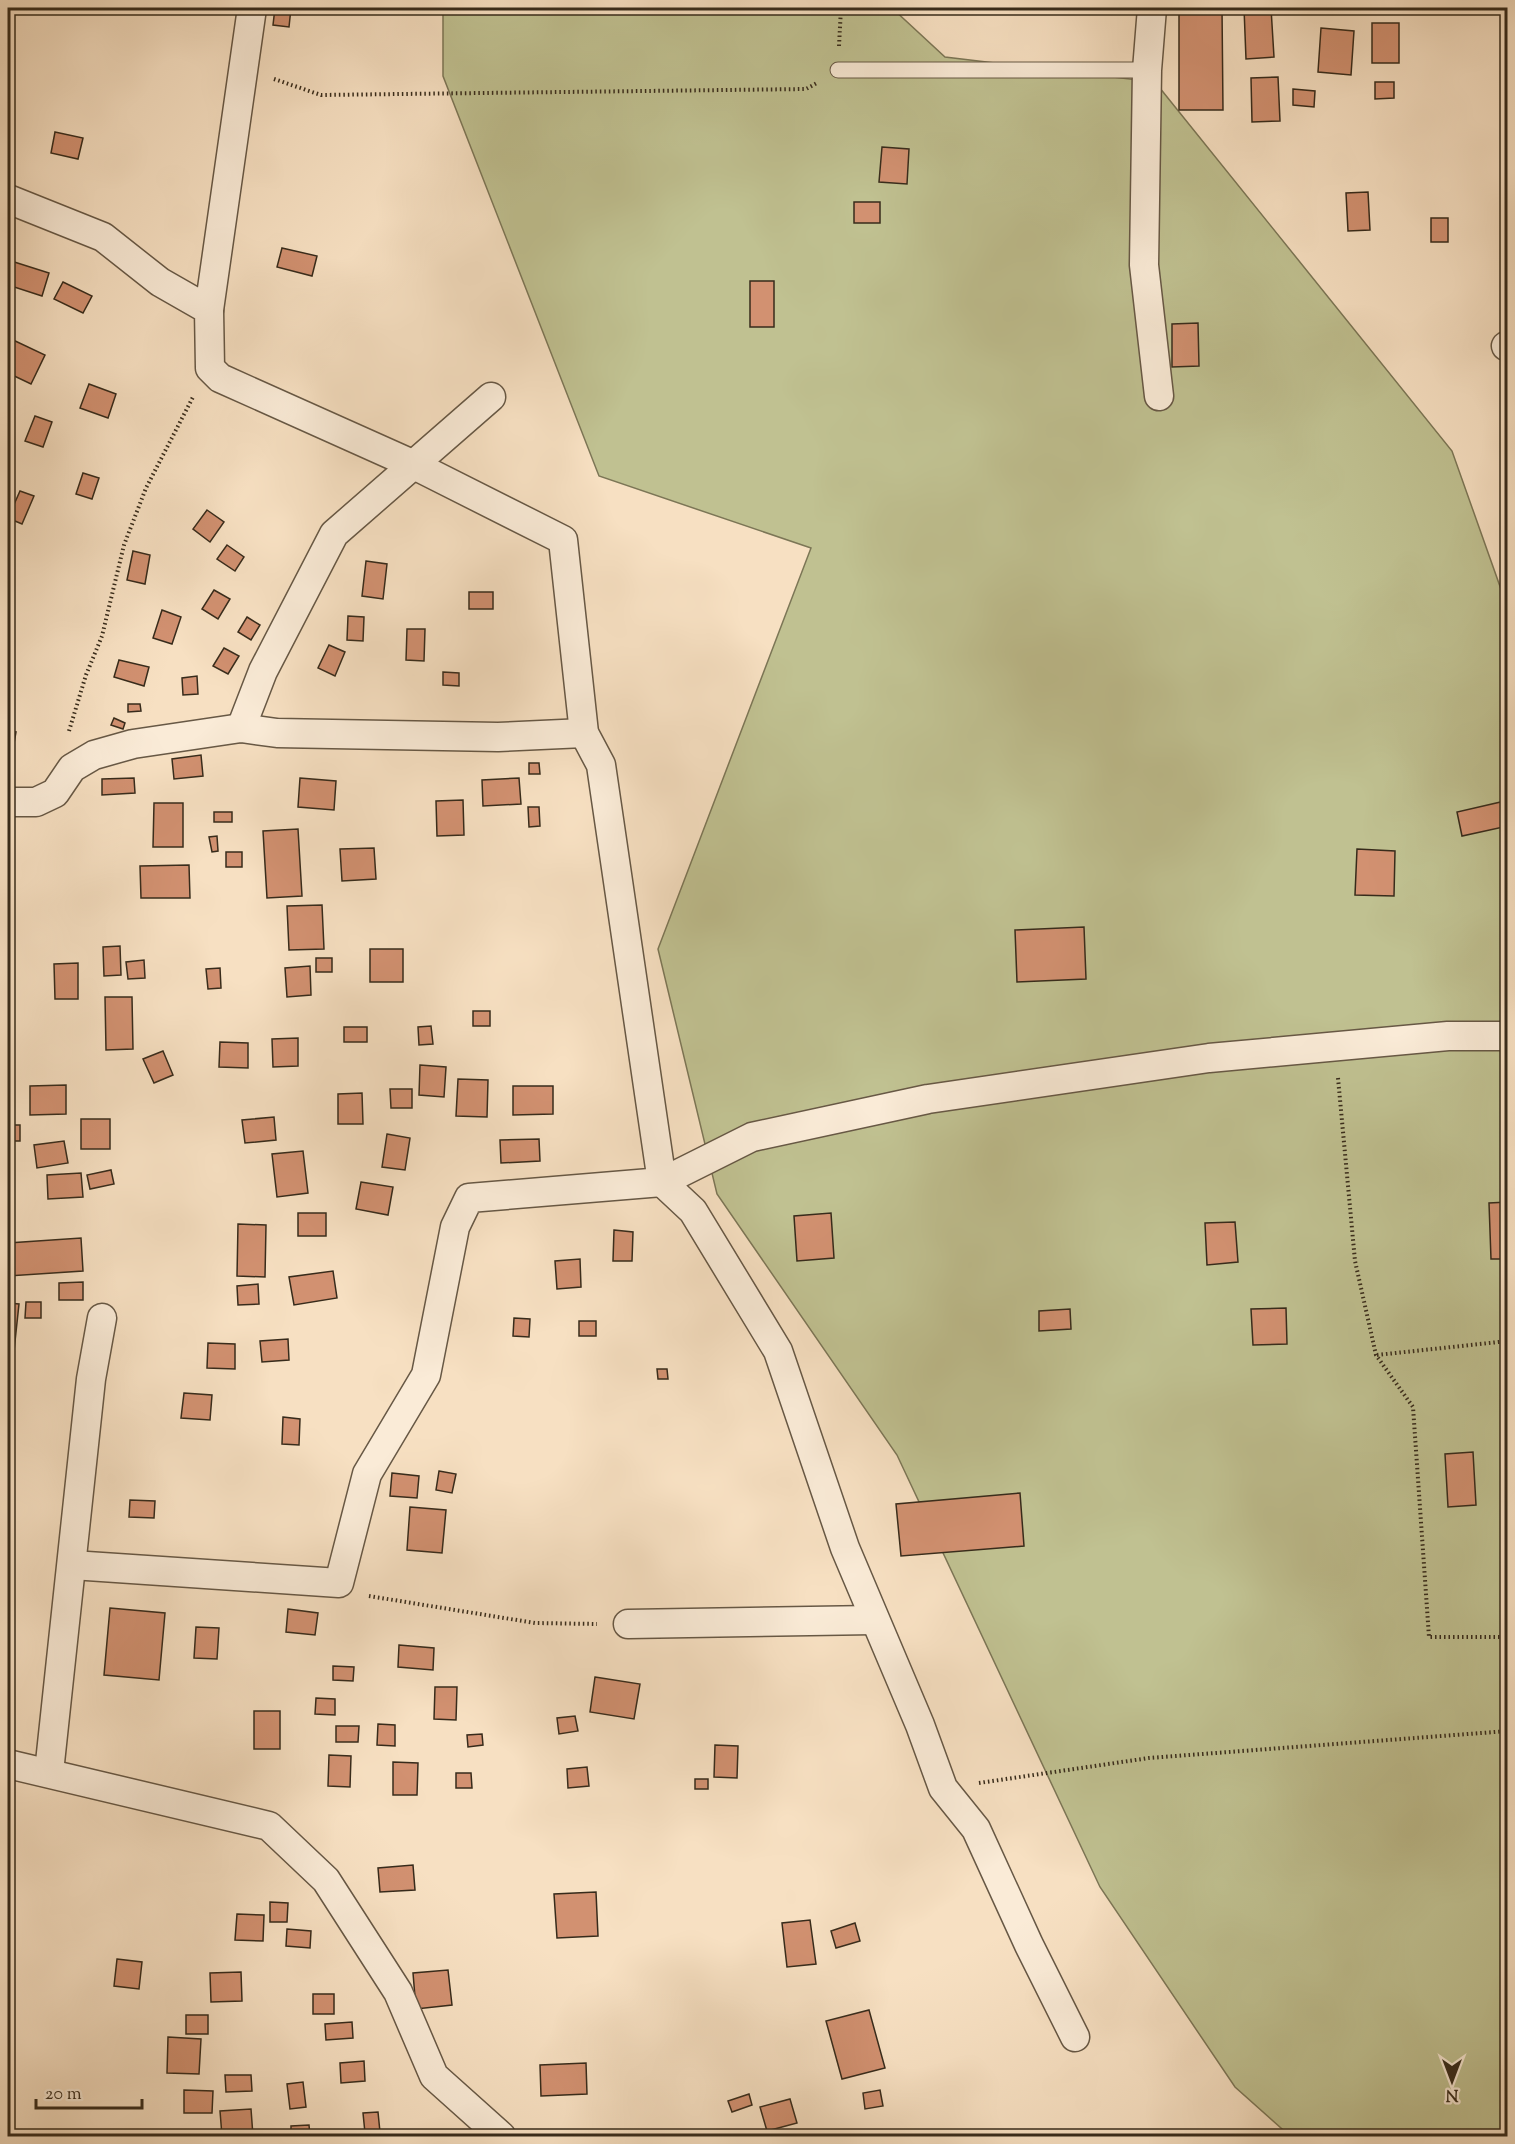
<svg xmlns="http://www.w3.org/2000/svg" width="1515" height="2144" font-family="'Sorts Mill Goudy',serif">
	<rect width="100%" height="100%" fill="#f7e0c2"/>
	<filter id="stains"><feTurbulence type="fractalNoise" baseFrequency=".00333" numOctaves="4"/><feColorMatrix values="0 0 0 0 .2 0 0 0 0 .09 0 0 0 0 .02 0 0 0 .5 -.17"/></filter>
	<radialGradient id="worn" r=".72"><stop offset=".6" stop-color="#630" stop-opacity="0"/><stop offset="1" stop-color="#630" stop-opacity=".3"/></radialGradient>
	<polygon fill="#c0c191" stroke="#7c7656" stroke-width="1.5" points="443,8 892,8 945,57 1155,82 1452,451 1508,609 1507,2136 1290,2136 1235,2087 1100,1887 897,1455 717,1194 658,949 811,548 599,476 443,76"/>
	<g fill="#d29171" stroke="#372b1b" stroke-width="1.5">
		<polygon points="275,8 291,8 289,27 273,25"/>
		<polygon points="1179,8 1222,8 1223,110 1179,110"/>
		<polygon points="1244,8 1271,8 1274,57 1246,59"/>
		<rect x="1372" y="23" width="27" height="40"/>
		<polygon points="1321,28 1354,31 1351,75 1318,72"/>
		<polygon points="1278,77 1280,121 1252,122 1251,78"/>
		<polygon points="1375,82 1394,82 1394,98 1375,99"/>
		<polygon points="1293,89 1315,91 1314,107 1293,105"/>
		<polygon points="55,132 83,138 78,159 51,153"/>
		<polygon points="882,147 909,149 907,184 879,182"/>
		<polygon points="1368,192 1370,230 1348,231 1346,193"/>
		<rect x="854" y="202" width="26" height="21"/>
		<rect x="1431" y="218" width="17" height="24"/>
		<polygon points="282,248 317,256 312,276 277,267"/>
		<polygon points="8,260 49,273 42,296 8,285"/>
		<rect x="750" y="281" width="24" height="46"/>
		<polygon points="63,282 92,296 83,313 54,299"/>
		<polygon points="1198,323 1199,366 1172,367 1172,324"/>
		<polygon points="11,339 45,355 31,384 8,373 8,346"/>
		<polygon points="89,384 116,394 108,418 80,408"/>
		<polygon points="35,416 52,422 43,447 25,441"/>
		<polygon points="83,473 99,478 92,499 76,494"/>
		<polygon points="20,491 34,496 22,524 8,518"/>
		<polygon points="207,510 224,522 210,542 193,529"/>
		<polygon points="227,545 244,557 235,571 217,559"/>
		<polygon points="133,551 150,555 145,584 127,580"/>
		<polygon points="366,561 387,564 383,599 362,596"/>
		<polygon points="214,590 230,599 218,619 202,609"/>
		<rect x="469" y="592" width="24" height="17"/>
		<polygon points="162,610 181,617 172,644 153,638"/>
		<polygon points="348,616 364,617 363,641 347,640"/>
		<polygon points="247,617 260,625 251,640 238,632"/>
		<polygon points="407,629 425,629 424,661 406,660"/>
		<polygon points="329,645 345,652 335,676 318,668"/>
		<polygon points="224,648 239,656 228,674 213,666"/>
		<polygon points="119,660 149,667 144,686 114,677"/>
		<polygon points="443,672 459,673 459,686 443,685"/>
		<polygon points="197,676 198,694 183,695 182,678"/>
		<polygon points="128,704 140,704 141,711 128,712"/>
		<polygon points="114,718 125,723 123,729 111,725"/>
		<polygon points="8,731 16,732 13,749 8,748"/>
		<polygon points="201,755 203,776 174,779 172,759"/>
		<polygon points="529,763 539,763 540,774 529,774"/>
		<polygon points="134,778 135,793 102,795 102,779"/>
		<polygon points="300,778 336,781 334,810 298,807"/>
		<polygon points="519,778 521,804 483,806 482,780"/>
		<polygon points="463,800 464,835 437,836 436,801"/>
		<polygon points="1505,801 1508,826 1462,836 1457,812"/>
		<polygon points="154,803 183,803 183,847 153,847"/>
		<polygon points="528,807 539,807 540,826 529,827"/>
		<rect x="214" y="812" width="18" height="10"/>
		<polygon points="298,829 302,896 267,898 263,831"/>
		<polygon points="217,836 218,851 212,852 209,837"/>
		<polygon points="374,848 376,879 342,881 340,849"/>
		<polygon points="1357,849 1395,851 1394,896 1355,895"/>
		<rect x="226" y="852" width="16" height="15"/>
		<polygon points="189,865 190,898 141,898 140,866"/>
		<polygon points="322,905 324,949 289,950 287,906"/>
		<polygon points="1084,927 1086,979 1017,982 1015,930"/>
		<polygon points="120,946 121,975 104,976 103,947"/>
		<rect x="370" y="949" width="33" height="33"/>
		<rect x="316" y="958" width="16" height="14"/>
		<polygon points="144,960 145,978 128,979 126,962"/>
		<polygon points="78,963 78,999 55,999 54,964"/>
		<polygon points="310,966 311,995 287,997 285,968"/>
		<polygon points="220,968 221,988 208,989 206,969"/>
		<polygon points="105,997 132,997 133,1049 106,1050"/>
		<rect x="473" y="1011" width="17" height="15"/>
		<polygon points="431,1026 433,1044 419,1045 418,1027"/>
		<rect x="344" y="1027" width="23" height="15"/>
		<polygon points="298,1038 298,1066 273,1067 272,1039"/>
		<polygon points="220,1042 248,1043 248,1068 219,1067"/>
		<polygon points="163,1051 173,1075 154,1083 143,1059"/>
		<polygon points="420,1065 446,1067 444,1097 419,1095"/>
		<polygon points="458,1079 488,1080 487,1117 456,1116"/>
		<polygon points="66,1085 66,1114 30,1115 30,1086"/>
		<polygon points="513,1086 553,1086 553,1114 513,1115"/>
		<polygon points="390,1089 412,1089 412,1108 391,1108"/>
		<polygon points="362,1093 363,1124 338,1124 338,1094"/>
		<polygon points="274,1117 276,1140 245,1143 242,1120"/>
		<rect x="81" y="1119" width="29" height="30"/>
		<rect x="8" y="1125" width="12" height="16"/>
		<polygon points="387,1134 410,1138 405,1170 382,1167"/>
		<polygon points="539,1139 540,1161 501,1163 500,1140"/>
		<polygon points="64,1141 68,1163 37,1168 34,1145"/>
		<polygon points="303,1151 308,1193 277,1197 272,1154"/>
		<polygon points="111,1170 114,1184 90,1189 87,1175"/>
		<polygon points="81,1173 83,1197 48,1199 47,1175"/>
		<polygon points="361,1182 393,1187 388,1215 356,1209"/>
		<polygon points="1508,1202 1508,1259 1491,1259 1489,1203"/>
		<rect x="298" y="1213" width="28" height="23"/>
		<polygon points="831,1213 834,1258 797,1261 794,1216"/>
		<polygon points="1235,1222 1238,1262 1207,1265 1205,1223"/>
		<polygon points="238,1224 266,1225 265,1277 237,1276"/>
		<polygon points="614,1230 633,1232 632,1261 613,1261"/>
		<polygon points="81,1238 83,1271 8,1276 8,1243"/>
		<polygon points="580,1259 581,1287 557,1289 555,1261"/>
		<polygon points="333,1271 337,1298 294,1305 289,1277"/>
		<polygon points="83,1282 83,1300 59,1300 59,1283"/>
		<polygon points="258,1284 259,1304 238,1305 237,1286"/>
		<polygon points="26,1302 41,1302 41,1318 25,1318"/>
		<polygon points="8,1303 19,1304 13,1360 8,1359"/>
		<polygon points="1286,1308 1287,1344 1253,1345 1251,1309"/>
		<polygon points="1070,1309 1071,1329 1039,1331 1039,1311"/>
		<polygon points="514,1318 530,1319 529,1337 513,1336"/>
		<rect x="579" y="1321" width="17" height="15"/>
		<polygon points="288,1339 289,1360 262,1362 260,1341"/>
		<polygon points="208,1343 235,1344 235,1369 207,1368"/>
		<polygon points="657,1369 667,1369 668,1379 658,1379"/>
		<polygon points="184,1393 212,1395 210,1420 181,1418"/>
		<polygon points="283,1417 300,1419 299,1445 282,1444"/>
		<polygon points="1473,1452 1476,1505 1448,1507 1445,1454"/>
		<polygon points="439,1471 456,1474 452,1493 436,1490"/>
		<polygon points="392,1473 419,1476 417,1498 390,1496"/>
		<polygon points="1020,1493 1024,1546 901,1556 896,1504"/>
		<polygon points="130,1500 155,1501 154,1518 129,1517"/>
		<polygon points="410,1507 446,1510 442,1553 407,1550"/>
		<polygon points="110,1608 165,1613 159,1680 104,1675"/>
		<polygon points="288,1609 318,1613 315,1635 286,1632"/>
		<polygon points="196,1627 219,1628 217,1659 194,1658"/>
		<polygon points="399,1645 434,1648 433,1670 398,1667"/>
		<polygon points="333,1666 354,1667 353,1681 333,1680"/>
		<polygon points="595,1677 640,1684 634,1719 590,1712"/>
		<polygon points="435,1687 457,1687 456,1720 434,1719"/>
		<polygon points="316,1698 335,1699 335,1715 315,1714"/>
		<rect x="254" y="1711" width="26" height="38"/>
		<polygon points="575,1716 578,1731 559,1734 557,1718"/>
		<polygon points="378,1724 395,1725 395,1746 377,1745"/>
		<polygon points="336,1726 359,1726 358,1742 336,1742"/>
		<polygon points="482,1734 483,1745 468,1747 467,1735"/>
		<polygon points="715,1745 738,1746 737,1778 714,1777"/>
		<polygon points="329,1755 351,1756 350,1787 328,1786"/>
		<polygon points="393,1762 418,1763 417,1795 393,1795"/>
		<polygon points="587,1767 589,1786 568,1788 567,1769"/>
		<polygon points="456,1773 471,1773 472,1788 456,1788"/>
		<rect x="695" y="1779" width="13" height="10"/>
		<polygon points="413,1865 415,1890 380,1892 378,1868"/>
		<polygon points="596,1892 598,1936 557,1938 554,1894"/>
		<polygon points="270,1902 288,1903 287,1922 270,1922"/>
		<polygon points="237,1914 264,1915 263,1941 235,1940"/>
		<polygon points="810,1920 816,1964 787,1967 782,1923"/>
		<polygon points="855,1923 860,1941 836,1948 831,1931"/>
		<polygon points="287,1929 311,1931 310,1948 286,1946"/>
		<polygon points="117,1959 142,1962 139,1989 114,1986"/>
		<polygon points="448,1970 452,2005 416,2009 413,1973"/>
		<polygon points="241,1972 242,2001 211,2002 210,1973"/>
		<rect x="313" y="1994" width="21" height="20"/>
		<polygon points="869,2010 885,2068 842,2079 826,2021"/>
		<rect x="186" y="2015" width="22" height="19"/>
		<polygon points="352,2022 353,2038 326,2040 325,2024"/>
		<polygon points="168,2037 201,2039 199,2074 167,2073"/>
		<polygon points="364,2061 365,2081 341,2083 340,2063"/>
		<polygon points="586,2063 587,2094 541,2096 540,2065"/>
		<polygon points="225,2075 251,2075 252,2091 226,2092"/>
		<polygon points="303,2082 306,2107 290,2109 287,2084"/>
		<polygon points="184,2090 213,2091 212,2113 184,2113"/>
		<polygon points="880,2090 883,2106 865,2109 863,2093"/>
		<polygon points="749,2094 752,2105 732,2112 728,2101"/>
		<polygon points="790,2099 797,2123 767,2131 760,2107"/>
		<polygon points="251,2109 253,2136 222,2136 220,2111"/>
		<polygon points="378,2112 380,2132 365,2133 363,2113"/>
		<polygon points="309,2125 310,2136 291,2136 291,2126"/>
		<rect x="262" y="2132" width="24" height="4"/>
	</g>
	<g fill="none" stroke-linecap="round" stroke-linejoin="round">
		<defs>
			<polyline id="lane" points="838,70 1147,70"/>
			<g id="street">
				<polyline points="1152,8 1147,70 1144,265 1159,396"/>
				<polyline points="8,199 103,237 160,282 209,310 210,368 220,378 412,464 563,540 584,733 601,765 662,1182 469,1198 455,1227 426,1375 367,1474 339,1583 72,1565"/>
				<polyline points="209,310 252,8"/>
				<polyline points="1506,346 1508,345"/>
				<polyline points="241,728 263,671 334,534 491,397"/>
				<polyline points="8,802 36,802 55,793 72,768 94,755 133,744 241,728 277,733 498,737 584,733"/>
				<polyline points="628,1624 874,1620"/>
				<polyline points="8,1764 269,1826 326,1880 398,1992 434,2076 501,2136"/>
				<polyline points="49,1772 91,1379 102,1318"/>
				<polyline points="1075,2037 1029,1945 976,1829 943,1788 920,1725 845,1548 778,1351 693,1211 662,1182 752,1137 928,1099 1209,1058 1448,1036 1508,1036"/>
			</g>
		</defs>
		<use href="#lane" stroke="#675845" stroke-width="17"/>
		<use href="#street" stroke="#675845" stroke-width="31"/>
		<g stroke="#372b1b" stroke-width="4" stroke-dasharray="1.5 3" stroke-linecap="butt">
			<polyline points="839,46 841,8"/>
			<polyline points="274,79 321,95 806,89 817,83"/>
			<polyline points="69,731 86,675 102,636 124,545 146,488 193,397"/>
			<polyline points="1338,1078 1355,1261 1376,1355 1413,1407 1429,1637 1508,1637"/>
			<polyline points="1377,1355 1508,1341"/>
			<polyline points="369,1596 535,1623 597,1624"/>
			<polyline points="979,1783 1149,1758 1508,1731"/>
		</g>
		<use href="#lane" stroke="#faebd7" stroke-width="15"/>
		<use href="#street" stroke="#faebd7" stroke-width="28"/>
	</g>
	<rect width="1515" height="2144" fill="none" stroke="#f7e0c2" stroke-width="30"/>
	<rect x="9" y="9" width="1497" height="2126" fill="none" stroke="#372b1b" stroke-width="3"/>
	<rect x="15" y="15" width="1485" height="2114" fill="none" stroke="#372b1b" stroke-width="1.5"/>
	<g transform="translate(1452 2081) rotate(180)" stroke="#faebd7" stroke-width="4.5" paint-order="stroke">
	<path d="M0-4.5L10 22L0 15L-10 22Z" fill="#372b1b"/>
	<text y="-9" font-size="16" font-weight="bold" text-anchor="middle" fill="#372b1b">N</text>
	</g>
	<path d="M36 2099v9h106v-9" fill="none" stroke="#372b1b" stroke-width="3"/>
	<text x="45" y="2099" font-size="18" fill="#372b1b" stroke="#faebd7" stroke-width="4.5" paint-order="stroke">20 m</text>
	<rect width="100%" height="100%" filter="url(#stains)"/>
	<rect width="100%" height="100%" fill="url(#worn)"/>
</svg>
